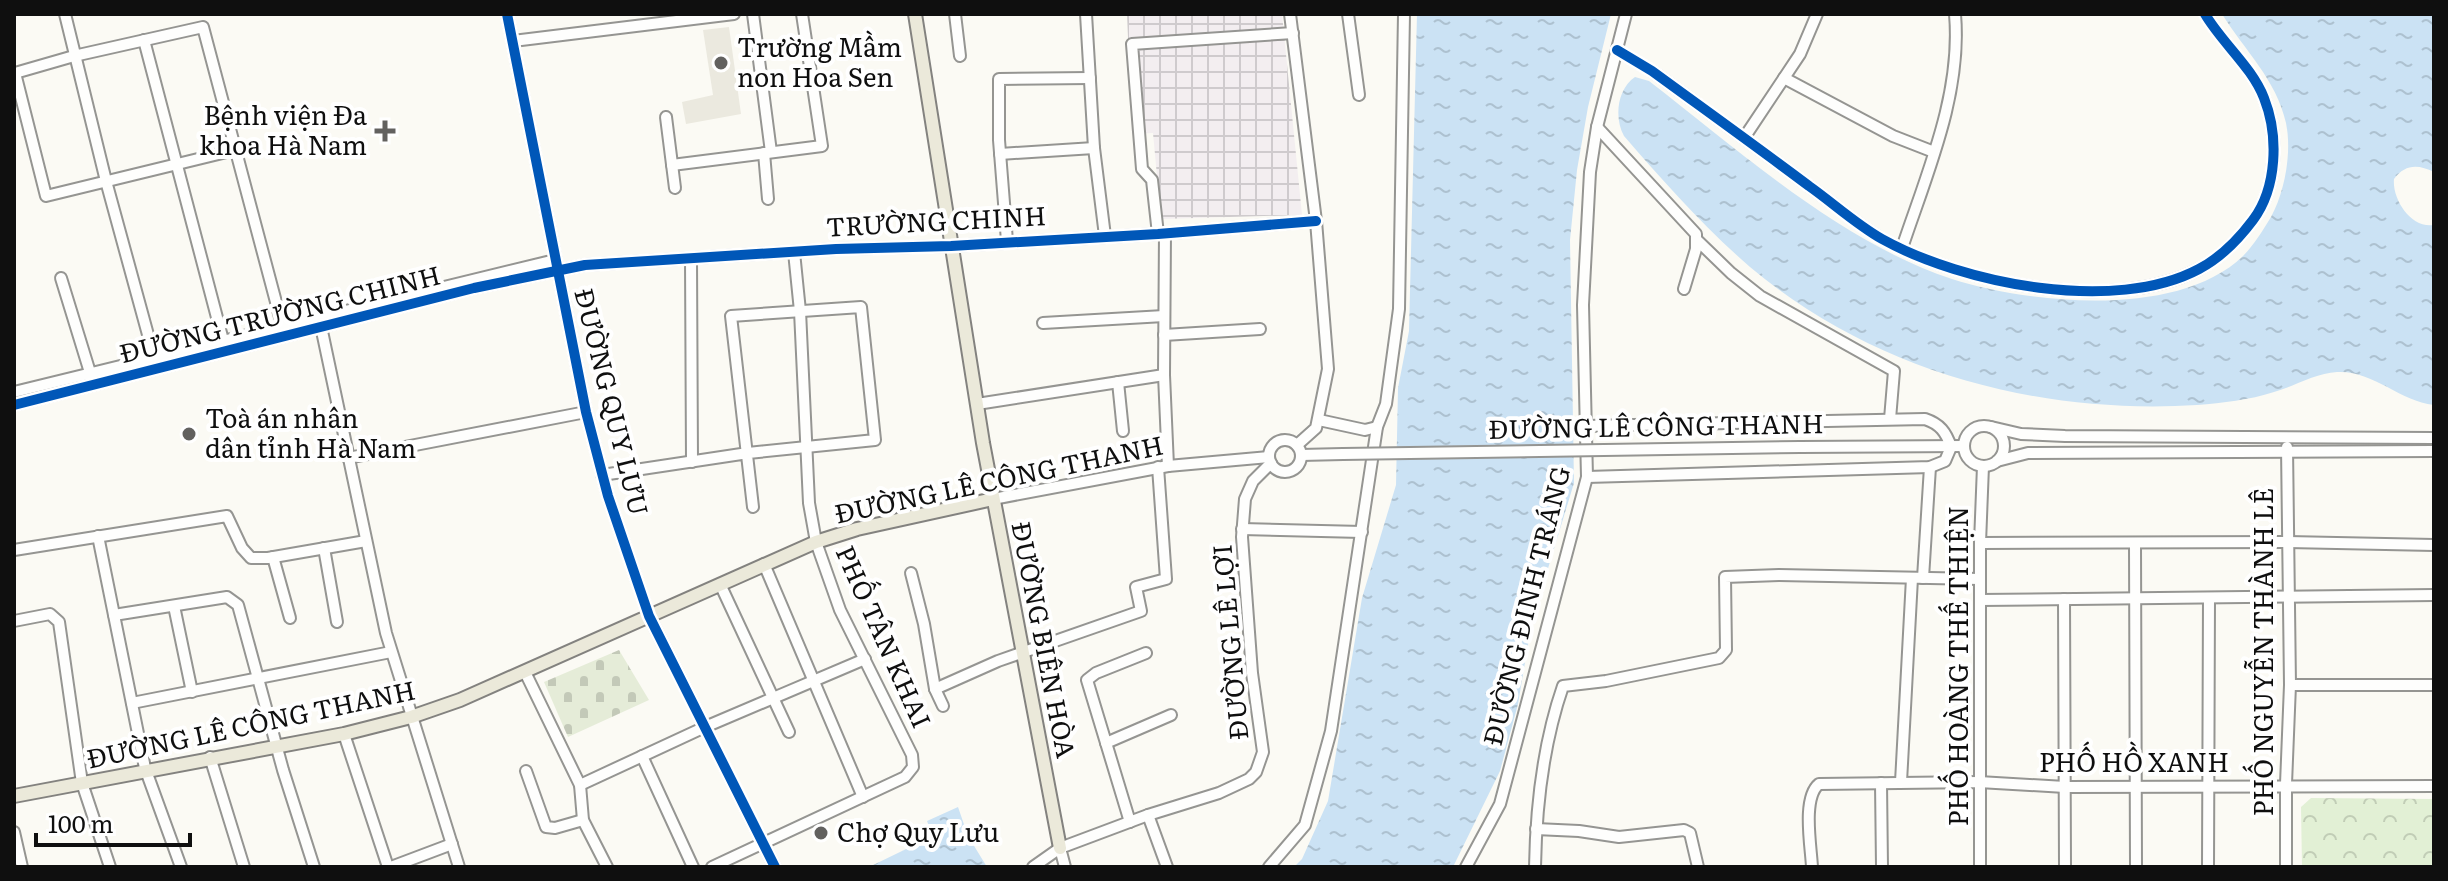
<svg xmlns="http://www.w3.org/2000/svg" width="2448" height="881" font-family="Literata,serif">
	<defs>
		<pattern id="industrial-grid" width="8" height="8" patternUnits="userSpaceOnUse" patternTransform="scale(2)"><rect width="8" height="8" fill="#f3eef0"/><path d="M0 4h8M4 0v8" fill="none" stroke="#cfcbcd"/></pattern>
		<pattern id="cemetery-stones" width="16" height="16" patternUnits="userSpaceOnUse" patternTransform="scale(2)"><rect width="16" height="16" fill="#e5ecd8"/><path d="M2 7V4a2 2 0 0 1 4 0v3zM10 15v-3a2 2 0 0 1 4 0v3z" fill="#c3c9b8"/></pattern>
		<pattern id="park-crowns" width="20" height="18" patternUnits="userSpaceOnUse" patternTransform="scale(2)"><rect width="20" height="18" fill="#e2f0d5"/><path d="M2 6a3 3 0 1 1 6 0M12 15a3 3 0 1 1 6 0" fill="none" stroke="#c1cdb6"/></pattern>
		<pattern id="water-ripples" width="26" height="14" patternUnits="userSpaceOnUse" patternTransform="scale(2)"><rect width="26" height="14" fill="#cbe2f4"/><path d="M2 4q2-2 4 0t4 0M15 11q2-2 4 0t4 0" fill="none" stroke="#adc1d0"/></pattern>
	</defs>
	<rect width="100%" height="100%" fill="#fbfaf4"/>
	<polygon fill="url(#industrial-grid)" points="1127,14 1282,14 1302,215 1161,219 1153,133 1132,134"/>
	<polygon fill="url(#cemetery-stones)" points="619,650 649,700 568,737 544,682"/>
	<polygon fill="url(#park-crowns)" points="2311,798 2434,799 2434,867 2302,867 2301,807"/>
	<polygon fill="#ebe9df" points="729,27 741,114 686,124 682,102 713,95 703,30"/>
	<g fill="url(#water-ripples)">
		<polygon points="1417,14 1611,14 1588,107 1577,170 1570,240 1574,483 1532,621 1518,704 1500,771 1453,867 1294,867 1302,859 1328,801 1362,598 1396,485 1398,388 1409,331"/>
		<path d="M2222,14H2434V172C2418,164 2405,164 2394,179C2392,199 2411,229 2434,225V405C2399,401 2373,370 2337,372C2316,373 2295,386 2274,392C2249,400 2223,403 2197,405C2037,415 1874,371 1750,267C1704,227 1664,182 1624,136C1614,118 1617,89 1635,77L1649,81C1741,152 1840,242 1952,279C2030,304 2178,319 2243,256C2254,245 2263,230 2271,217C2285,191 2292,152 2286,123C2276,79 2245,51 2222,14Z"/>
		<polygon points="958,807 968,836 987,867 869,867 933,836 927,821"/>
	</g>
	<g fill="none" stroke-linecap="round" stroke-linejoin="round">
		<defs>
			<g id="minor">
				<polyline points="65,14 106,181 156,364"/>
				<polyline points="507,14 586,412 608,496 649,616 775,867"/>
				<polyline points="753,14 771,152"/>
				<polyline points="955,14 960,56"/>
				<polyline points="1086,14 1094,148 1105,236"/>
				<polyline points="1290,14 1316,221 1328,369 1316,428 1297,445"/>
				<polyline points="1348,14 1359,95"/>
				<polyline points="144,40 225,348"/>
				<polyline points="513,41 734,14"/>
				<path d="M1617,50L1652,71C1704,109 1757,147 1809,186C1833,203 1857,225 1882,239C1963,284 2115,314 2199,269C2220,258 2238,240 2253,220C2277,188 2279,136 2264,98C2252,67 2222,43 2205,14"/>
				<polyline points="1784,78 1893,136 1934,152"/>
				<polyline points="666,117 675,188"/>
				<polyline points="1597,127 1696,234 1696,249 1684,289"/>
				<polyline points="1744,138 1800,54 1817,14"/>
				<polyline points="235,150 46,196 15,73 74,56 203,27 285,336"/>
				<polyline points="764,153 768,199"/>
				<polyline points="1000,154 1094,148"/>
				<polyline points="672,165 822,146 802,14"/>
				<polyline points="1165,233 1164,375 1168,466"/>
				<polyline points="1158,234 1152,180 1142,169 1132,44 1293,33"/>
				<polyline points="1007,241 999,140 999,79 1090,78"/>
				<polyline points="1698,241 1731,273 1760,296 1894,371 1890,419"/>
				<path d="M1902,248C1927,173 1962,94 1955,14"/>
				<polyline points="691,259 692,462"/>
				<polyline points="61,278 92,379"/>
				<polyline points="319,317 386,633 459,867"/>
				<polyline points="1043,323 1164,316"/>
				<polyline points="1164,335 1260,329"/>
				<polyline points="1118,382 1123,431"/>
				<polyline points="14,392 555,260"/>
				<polyline points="977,404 1164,375"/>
				<polyline points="14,405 474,288 585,265 836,249 951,246 1158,234 1316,221"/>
				<polyline points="1319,420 1365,430 1377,427"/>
				<path d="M1584,426L1925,419C1940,424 1946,432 1951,447L1945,461L1930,467L1587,477"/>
				<circle cx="1984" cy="446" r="20"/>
				<polyline points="1991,427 2021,434 2065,436 2434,438"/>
				<circle cx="1285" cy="456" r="16"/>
				<polyline points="1800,447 1964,446"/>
				<polyline points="1301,455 1343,454"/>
				<polyline points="348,458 586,412"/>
				<polyline points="1997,461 2028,453 2434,451"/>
				<polyline points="602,475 748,453 875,440 861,307 731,316 753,507"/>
				<polyline points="993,499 1168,466 1269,457"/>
				<polyline points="1242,529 1362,532"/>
				<polyline points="98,536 145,768 181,867"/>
				<polyline points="1980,543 2288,542 2434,545"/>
				<polyline points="2135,544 2136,867"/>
				<polyline points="324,548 337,622"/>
				<polyline points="14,550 227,516 242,548 251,558 268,558 366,541"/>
				<polyline points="273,557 290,618"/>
				<polyline points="764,564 863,797"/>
				<polyline points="911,573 924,624 935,689 943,706"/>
				<polyline points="1923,578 1930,467"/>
				<polyline points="720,584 789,732"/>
				<polyline points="2064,599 2065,867"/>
				<polyline points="1980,600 2434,595"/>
				<polyline points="174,606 192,692"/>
				<polyline points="114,615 227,597 238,605 283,770 314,867"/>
				<polyline points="14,621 50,614 59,622 82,783 110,867"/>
				<polyline points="525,672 580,785 583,820 607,867"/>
				<polyline points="2290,685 2434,685"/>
				<polyline points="935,689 998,661 1141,611 1136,587 1166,579 1158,467"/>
				<polyline points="132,703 391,652"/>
				<polyline points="344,734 388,867"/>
				<polyline points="1106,743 1171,715"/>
				<polyline points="642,756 693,867"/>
				<polyline points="210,757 244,867"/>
				<polyline points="526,771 546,827 555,828 583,820"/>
				<polyline points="1901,782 1912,578"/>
				<polyline points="1881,783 1882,867"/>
				<polyline points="580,785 705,727 865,659"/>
				<polyline points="1148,815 1167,867"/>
				<polyline points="1130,822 1087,680 1096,673 1146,653"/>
				<polyline points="1536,829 1579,831 1619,837 1684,830 1690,833 1698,867"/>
				<polyline points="14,832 22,867"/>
				<polyline points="1060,848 1065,867"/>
				<polyline points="391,867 452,844"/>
				<polyline points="712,867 905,777 913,767 912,755 840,610 816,542 809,503 800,311 794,252"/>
				<polyline points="1033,867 1060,848 1148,815 1219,793 1249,779 1256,772 1263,752 1252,673 1242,537 1245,499 1253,481 1271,463"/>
				<polyline points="1269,867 1305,825 1331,731 1377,427 1386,404 1399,309 1404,14"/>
				<polyline points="1466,867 1500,804 1587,477 1583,305 1590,172 1597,127 1626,14"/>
				<path d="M1535,867C1536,806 1543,744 1563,686L1606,681L1719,658L1726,650L1725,577L1779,575L1980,579"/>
				<path d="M1812,867C1811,846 1802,798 1819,784L1979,782L2065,787L2434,786"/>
				<polyline points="1980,867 1980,543 1983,466"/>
				<polyline points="2208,867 2209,598"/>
				<polyline points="2286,867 2286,784 2290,685 2287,447"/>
			</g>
			<g id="major">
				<polyline points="915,14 983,443 1060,848"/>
				<polyline points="14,796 344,734 411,717 460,700 816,542 857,529 993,499"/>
			</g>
		</defs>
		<use href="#minor" stroke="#959592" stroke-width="14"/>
		<use href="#major" stroke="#83827f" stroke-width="16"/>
		<use href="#minor" stroke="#fefefd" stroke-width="10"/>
		<use href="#major" stroke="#ebe9da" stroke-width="12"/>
		<defs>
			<polyline id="minor-bridge" points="1343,454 1800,447"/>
		</defs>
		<use href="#minor-bridge" stroke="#959592" stroke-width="14" stroke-linecap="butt"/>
		<use href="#minor-bridge" stroke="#fefefd" stroke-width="10"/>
		<defs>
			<g id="cycleway">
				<polyline points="507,14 586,412 608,496 649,616 775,867"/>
				<path d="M1617,50L1652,71C1704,109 1757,147 1809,186C1833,203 1857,225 1882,239C1963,284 2115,314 2199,269C2220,258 2238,240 2253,220C2277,188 2279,136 2264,98C2252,67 2222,43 2205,14"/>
				<polyline points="14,405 474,288 585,265 836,249 951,246 1158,234 1316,221"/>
			</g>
		</defs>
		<use href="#cycleway" stroke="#fff" stroke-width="15"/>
		<use href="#cycleway" stroke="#0057b8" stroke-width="10"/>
	</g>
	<g fill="#62615f" stroke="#fff" stroke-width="3">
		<circle cx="721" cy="63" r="8"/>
		<path d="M381 119h8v8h8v8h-8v8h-8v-8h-8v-8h8z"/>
		<circle cx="189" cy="434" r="8"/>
		<circle cx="821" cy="833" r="8"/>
	</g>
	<g text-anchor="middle" stroke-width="8" stroke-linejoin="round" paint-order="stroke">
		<g font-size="26" fill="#0f0f0f" stroke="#fff" text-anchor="start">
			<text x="737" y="57">Trường Mầm<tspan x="737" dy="30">non Hoa Sen</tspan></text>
			<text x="367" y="125" text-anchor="end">Bệnh viện Đa<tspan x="367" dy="30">khoa Hà Nam</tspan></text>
			<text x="205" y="428">Toà án nhân<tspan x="205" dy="30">dân tỉnh Hà Nam</tspan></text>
			<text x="837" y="842">Chợ Quy Lưu</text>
		</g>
		<g font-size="26" fill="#0f0f0f" stroke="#fff">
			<text transform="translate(936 222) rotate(-3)" y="9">TRƯỜNG CHINH</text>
			<text transform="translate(280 315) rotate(-14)" y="9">ĐƯỜNG TRƯỜNG CHINH</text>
			<text transform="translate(611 402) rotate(76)" y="9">ĐƯỜNG QUY LƯU</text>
			<text transform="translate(1656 427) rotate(-1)" y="9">ĐƯỜNG LÊ CÔNG THANH</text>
			<text transform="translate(999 480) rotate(-12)" y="9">ĐƯỜNG LÊ CÔNG THANH</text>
			<text transform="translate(1527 606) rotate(-76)" y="9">ĐƯỜNG ĐINH TRÁNG</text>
			<text transform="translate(883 637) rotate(66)" y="9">PHỐ TÂN KHAI</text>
			<text transform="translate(1043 640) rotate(79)" y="9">ĐƯỜNG BIÊN HÒA</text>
			<text transform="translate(1231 642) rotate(-95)" y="9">ĐƯỜNG LÊ LỢI</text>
			<text transform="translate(2264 652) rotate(-90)" y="9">PHỐ NGUYỄN THÀNH LÊ</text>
			<text transform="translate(1959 666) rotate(-90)" y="9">PHỐ HOÀNG THẾ THIỆN</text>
			<text transform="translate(251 725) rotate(-12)" y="9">ĐƯỜNG LÊ CÔNG THANH</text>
			<text x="2134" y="772">PHỐ HỒ XANH</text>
		</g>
	</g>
	<rect width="2448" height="881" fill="none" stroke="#0f0f0f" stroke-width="32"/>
	<path d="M36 833v12h154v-12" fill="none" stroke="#0f0f0f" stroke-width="4"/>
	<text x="48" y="833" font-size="24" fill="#0f0f0f" stroke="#ffffff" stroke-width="6" paint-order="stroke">100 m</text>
</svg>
